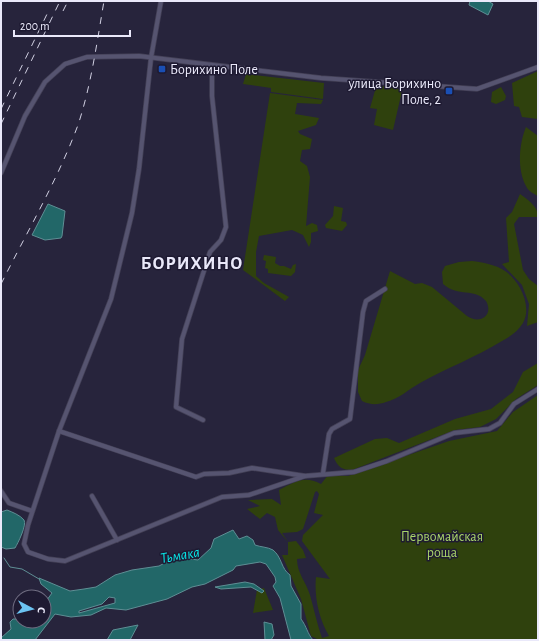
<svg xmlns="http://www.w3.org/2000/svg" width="539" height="641" font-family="'Alegreya Sans',sans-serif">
	<rect width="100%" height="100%" fill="#27243c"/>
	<g fill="#2f410d" fill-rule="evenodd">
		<polygon points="538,71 538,119 522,117 519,107 514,106 512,83"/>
		<polygon points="246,74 324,83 323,99 271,92 271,88 243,84"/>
		<polygon points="385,86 395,87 402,91 393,130 374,125 377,109 370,108 376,87"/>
		<polygon points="501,87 506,96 505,100 496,104 491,102 492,92"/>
		<polygon points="270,93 323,100 321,104 297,103 295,114 319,118 316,125 298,131 300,134 312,139 310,149 302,150 300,161 307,166 310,177 306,226 312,223 317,225 318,231 311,233 311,242 309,247 303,235 292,230 259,236 256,252 256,276 264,283 289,297 285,301 243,270"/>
		<path d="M526,127L538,136V196C534,194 528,191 526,186C517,169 519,144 526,127Z"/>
		<path d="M520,194C528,200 538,206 538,217H519L514,224L523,270L529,279L538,286V322L527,326L529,304L522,285L502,264L509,262L506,218L512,212Z"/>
		<polygon points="334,206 343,208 341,221 346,222 347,225 342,231 326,228 325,225 333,216"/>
		<polygon points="264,255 276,257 275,263 280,266 284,266 291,269 293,265 296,264 295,272 291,276 268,273 268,269 265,268 266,261 263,260"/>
		<path d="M472,261C494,264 509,268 520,288C526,299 529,312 523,323C518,331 510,337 502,341C476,357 447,368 420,383C409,389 399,399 386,402C378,405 370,405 362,401L358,392V370L365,355L390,271L415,284L422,283L432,287L467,316C480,325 494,315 486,301C474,287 459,298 443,284L442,272L445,266L459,262Z"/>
		<path d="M538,363V385L516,399L496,419L480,427L455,430L352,470C342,470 338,467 334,458L375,439L387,438L399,443L455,419L491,409L513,392L523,372Z"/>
		<path d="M538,395V640H319L311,636L301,599L282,555H288V542L278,530L275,517L267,513L260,519L247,509L260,506L248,500L272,499L281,505L279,490C295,482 304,475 321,484L328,475L348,476L449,441L497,431L513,412ZM317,491L319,494L314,513L323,515L303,535L302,541L330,579L316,577C314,597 319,619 329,636L322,638C317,624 314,609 310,595C306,582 297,573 297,559L306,558L303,550L296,541L288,542L282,533L297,532L303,529L315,492Z"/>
		<polygon points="264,588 273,610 253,613 257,590"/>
	</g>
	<g fill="#226768" stroke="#5e8e94" fill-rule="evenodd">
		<polygon points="470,1 488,1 493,4 488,15 469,5"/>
		<polygon points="48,204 65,211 62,236 61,238 45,240 32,235"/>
		<path d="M7,510C12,512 20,515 24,520C27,525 18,543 15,548L6,549L1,547V512Z"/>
		<path d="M233,530L239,539L247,536L253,540L255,545C260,547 268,547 273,550C282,557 281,569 290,575L291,586L301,604V619C307,627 307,633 313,640H291L280,598L273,586L276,582L275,577L266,564L260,562L236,566L233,570L205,584L192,587L167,599L126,610L106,608L91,615L71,617L55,614L35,640H1V638L11,629L10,622L13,619H20V621H44V604L52,593L41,584L39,578L70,591L84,589L96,587L115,575L132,570L159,566L176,557L198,560L211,548L214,539ZM109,597L115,598V603L79,613V611L102,604Z"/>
		<polygon points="245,582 254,584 264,591 262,593 251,587 221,589 215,587"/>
		<polygon points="264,622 272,624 274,635 271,640 265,640"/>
		<polygon points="138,625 130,640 107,640 113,630"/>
	</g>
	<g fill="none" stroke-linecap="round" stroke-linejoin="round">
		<polyline stroke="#5e8e94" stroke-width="1" points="4,558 10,567 22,569 39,579"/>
		<defs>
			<g id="minor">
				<polyline points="161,1 151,58 139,169 132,213 111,299 59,431 28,525 24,544 28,552 48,559 65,561 222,497 249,495 305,476 354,472 387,461 454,433 489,429 500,423 514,404 538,389"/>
				<polyline points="1,173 25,116 45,82 65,64 87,57 139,56 321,78 477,89 538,67"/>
				<polyline points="203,420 176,407 182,339 210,252 221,240 226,227 212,96 212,66"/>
				<polyline points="59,431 196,477 204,474 229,473 252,468 305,476"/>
				<polyline points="323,473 329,434 332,429 350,419 363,312 366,301 385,289"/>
				<polyline points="1,491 9,503 32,511"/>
				<polyline points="92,496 117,540"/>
			</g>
		</defs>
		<use href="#minor" stroke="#444157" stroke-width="5.5"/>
		<use href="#minor" stroke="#565470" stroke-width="4"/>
		<g stroke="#d2d1e3" stroke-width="1" stroke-dasharray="7 7" stroke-linecap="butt">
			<polyline points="63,11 68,1"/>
			<polyline points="1,109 49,10"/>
			<polyline points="1,124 60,1"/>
			<path d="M1,284C27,232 58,179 78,125C91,86 97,42 104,1"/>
		</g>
	</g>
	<g fill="#1a4fb4" stroke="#1e1a32" stroke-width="1.5">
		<rect x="158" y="65" width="8" height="8" rx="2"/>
		<rect x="445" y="87" width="8" height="8" rx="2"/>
	</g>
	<g text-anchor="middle" stroke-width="3" stroke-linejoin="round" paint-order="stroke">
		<g font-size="14" fill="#eae9fa" stroke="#1e1a32" text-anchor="start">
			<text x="170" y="74">Борихино Поле</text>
			<text x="441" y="88" text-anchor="end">улица Борихино<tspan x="441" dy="16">Поле, 2</tspan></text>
		</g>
		<g font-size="14" fill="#a9d469" stroke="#1e1a32">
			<text x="442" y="541">Первомайская<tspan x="442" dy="16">роща</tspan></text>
		</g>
		<g font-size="15" font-style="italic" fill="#08e8e9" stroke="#1e1a32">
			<text transform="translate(180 555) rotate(-10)" y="5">Тьмака</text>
		</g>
		<g font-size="18" font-weight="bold" letter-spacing="1" fill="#eae9fa" stroke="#1e1a32">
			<text x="192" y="269">БОРИХИНО</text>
		</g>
	</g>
	<rect width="539" height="641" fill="none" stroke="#eae9fa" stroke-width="4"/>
	<g transform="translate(32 609) rotate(97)"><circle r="19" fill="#1e1a32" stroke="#706d82"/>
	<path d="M0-3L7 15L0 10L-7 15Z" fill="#6cc3f2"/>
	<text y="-6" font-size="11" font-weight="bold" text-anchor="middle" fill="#eae9fa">С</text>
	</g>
	<path d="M14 30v6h116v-6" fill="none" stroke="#eae9fa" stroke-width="2"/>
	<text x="20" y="30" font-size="12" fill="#eae9fa" stroke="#1e1a32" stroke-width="3" paint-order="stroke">200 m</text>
</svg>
